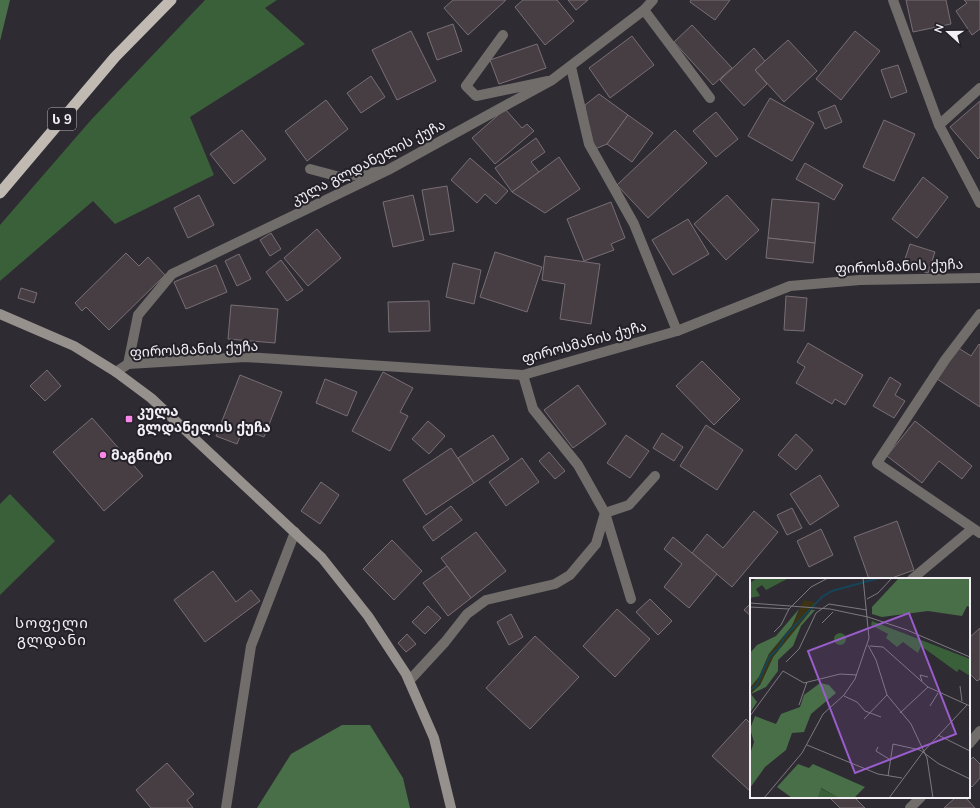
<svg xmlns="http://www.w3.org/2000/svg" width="980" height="808" font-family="Mulish,'Noto Sans Georgian',sans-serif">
	<rect width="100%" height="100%" fill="#2f2b33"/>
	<g fill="#3a603a">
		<polygon points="205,0 277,0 265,8 305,44 190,117 214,175 115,224 93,201 0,281 0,225 91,120"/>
		<polygon points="10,494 55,541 0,595 0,504"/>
	</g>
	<g fill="#486f48">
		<polygon points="0,0 10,0 0,41"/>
		<polygon points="342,725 370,725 403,778 410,808 257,808 291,754"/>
	</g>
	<g fill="#473e44" stroke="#786f75">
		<polygon points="453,0 506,0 468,35 444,8"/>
		<polygon points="523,0 557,0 574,21 545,45 515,7"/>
		<polygon points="568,0 588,0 576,10"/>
		<polygon points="691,0 730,0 715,20 690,2"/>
		<polygon points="906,0 946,0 951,24 913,32"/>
		<polygon points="964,0 980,0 980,29 972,35 956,11 967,3"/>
		<polygon points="453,24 462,51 437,60 427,33"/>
		<polygon points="692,25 732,68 713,85 674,42"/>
		<polygon points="411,31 436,81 397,100 372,50"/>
		<polygon points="855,31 880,51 841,100 816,79"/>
		<polygon points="632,36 654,65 610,98 589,68"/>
		<polygon points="788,40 817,71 784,102 755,70"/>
		<polygon points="537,44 546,68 499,84 490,60"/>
		<polygon points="754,48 765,61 755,70 767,84 744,106 720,80"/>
		<polygon points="898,65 907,92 891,98 881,70"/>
		<polygon points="371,76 385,97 361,113 347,93"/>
		<polygon points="599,94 628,115 607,144 595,149 588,129 585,105"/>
		<polygon points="770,98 814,123 792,161 748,136"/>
		<polygon points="326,100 348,129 307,161 285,131"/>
		<polygon points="980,101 980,157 978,159 950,127"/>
		<polygon points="835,105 842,122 825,129 818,112"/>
		<polygon points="505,109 522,128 527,124 534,131 495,164 472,138"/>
		<polygon points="716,112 738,139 716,157 693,131"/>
		<polygon points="628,115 653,133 632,162 607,144"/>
		<polygon points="884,120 915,134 894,181 863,167"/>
		<polygon points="242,130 266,159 234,184 210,154"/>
		<polygon points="675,130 707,163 648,218 617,185"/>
		<polygon points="536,138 545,152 531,162 539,172 512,192 495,168"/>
		<polygon points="559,157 580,189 545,213 512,192"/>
		<polygon points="470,158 508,191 496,204 485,194 477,203 451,180"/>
		<polygon points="805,163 843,185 834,200 796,179"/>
		<polygon points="923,177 948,197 917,238 892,219"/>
		<polygon points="447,186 454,231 430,235 422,190"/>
		<polygon points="199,195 214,225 188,238 174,208"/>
		<polygon points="413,195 424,240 393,247 383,202"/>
		<polygon points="727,195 759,230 726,260 694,224"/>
		<polygon points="772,199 819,203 815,243 768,238"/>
		<polygon points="611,202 625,238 611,244 614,250 584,261 567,219"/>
		<polygon points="688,219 709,254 673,275 652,240"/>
		<polygon points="317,229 341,258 308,286 284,258"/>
		<polygon points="271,233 281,249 270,256 260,240"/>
		<polygon points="768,238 815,243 813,263 766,258"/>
		<polygon points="910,244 935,252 928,273 903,265"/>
		<polygon points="495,252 542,267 527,312 480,297"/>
		<polygon points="126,253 139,266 148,257 165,275 109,330 86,307 82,311 75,303"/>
		<polygon points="239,254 251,279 237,286 225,261"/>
		<polygon points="545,256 600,264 591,324 560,319 565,284 542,280"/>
		<polygon points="281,260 303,290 287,301 266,272"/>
		<polygon points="453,263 481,270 474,304 446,297"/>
		<polygon points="216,265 227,292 186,309 174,282"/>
		<polygon points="21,288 37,293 34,303 18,298"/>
		<polygon points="786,296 807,298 804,331 784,330"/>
		<polygon points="429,301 430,331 389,332 388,302"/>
		<polygon points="231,305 278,309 275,343 228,339"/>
		<polygon points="808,343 863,375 845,405 835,399 832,404 796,383 805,367 797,362"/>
		<polygon points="979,344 980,345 980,407 937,379 957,347 971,356"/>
		<polygon points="702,361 740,399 714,425 676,386"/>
		<polygon points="47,370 61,386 45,401 30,386"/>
		<polygon points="383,372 413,388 400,412 408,416 390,451 352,431"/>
		<polygon points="240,375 282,392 264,437 243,429 237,444 216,436"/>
		<polygon points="890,377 901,384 895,395 905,401 894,418 873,406"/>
		<polygon points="325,379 357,392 347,416 316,403"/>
		<polygon points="578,385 606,424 573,448 544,410"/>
		<polygon points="92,418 143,476 104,511 53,452"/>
		<polygon points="428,421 445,436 429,454 412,439"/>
		<polygon points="915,421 972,466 962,479 939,461 922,483 887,456"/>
		<polygon points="706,425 743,450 717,490 680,466"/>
		<polygon points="662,433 683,447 674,461 653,448"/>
		<polygon points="796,434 813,450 796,470 778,455"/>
		<polygon points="493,435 509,459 474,483 458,458"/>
		<polygon points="626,435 649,451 630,478 607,463"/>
		<polygon points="451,448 474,483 426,515 403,480"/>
		<polygon points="549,452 565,471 555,479 539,461"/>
		<polygon points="522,458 539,482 506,506 489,482"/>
		<polygon points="820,475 839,506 810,525 790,494"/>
		<polygon points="321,482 339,495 320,524 301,511"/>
		<polygon points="451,506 462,520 433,541 423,527"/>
		<polygon points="792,508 802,528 787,535 777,515"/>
		<polygon points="754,511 778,532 732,587 692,553 707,534 723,548"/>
		<polygon points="897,521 914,570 889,579 869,579 854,537"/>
		<polygon points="821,529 833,555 809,567 797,541"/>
		<polygon points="476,532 506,571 471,598 441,558"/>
		<polygon points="673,537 717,574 689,608 664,587 682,564 664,549"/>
		<polygon points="392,540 422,571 394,600 363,569"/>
		<polygon points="447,566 471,598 448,616 423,583"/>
		<polygon points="213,571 236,602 251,590 260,601 205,642 174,600"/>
		<polygon points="650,599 672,621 658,635 636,612"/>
		<polygon points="751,603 751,616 744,610"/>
		<polygon points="428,606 441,618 425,634 412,622"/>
		<polygon points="617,609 650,639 615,677 583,646"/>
		<polygon points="511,614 523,637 509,645 497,622"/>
		<polygon points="980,628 980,679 977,681 969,673 969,638"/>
		<polygon points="407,634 416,644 406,652 398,643"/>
		<polygon points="535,636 579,677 530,729 486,688"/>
		<polygon points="746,719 751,724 751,792 712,756"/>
		<polygon points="973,757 980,764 980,778 972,787 969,784 969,761"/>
		<polygon points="167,763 194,794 187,800 193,808 151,808 136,790"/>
		<polygon points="829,797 854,797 865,808 840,808"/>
		<polygon points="956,797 965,797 975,808 944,808"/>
	</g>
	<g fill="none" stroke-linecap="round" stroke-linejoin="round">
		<g stroke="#706d6a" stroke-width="10">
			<polyline points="503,35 466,86 476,96 548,81"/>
			<polyline points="310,169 340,177 384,171"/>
			<polyline points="605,513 629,505 655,476"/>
			<polyline points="912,579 972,529"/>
		</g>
		<g stroke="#706d6a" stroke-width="10">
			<polyline points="893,0 939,125 980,203"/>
			<polyline points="644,10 710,98"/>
			<polyline points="571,67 589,144 634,224 677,331"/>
			<polyline points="939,125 980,88"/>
			<polyline points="980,314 945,360 877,463 980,533"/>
			<polyline points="128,364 138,315 172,274 388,170 552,80 644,10 653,0"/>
			<polyline points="116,372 128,364 245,357 523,375 677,331 790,286 860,280 980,278"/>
			<polyline points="523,375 533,409 578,465 605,513 631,599"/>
			<polyline points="409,681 445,642 467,614 486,600 555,584 570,575 596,544 605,513"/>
			<polyline points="969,744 980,731"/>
			<polyline points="226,808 251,646 295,532"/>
			<polyline points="910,808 921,797"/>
		</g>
		<polyline stroke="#96918c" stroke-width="10" points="0,314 74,346 116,372 151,398 322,558 368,616 406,674 434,738 451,808"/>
		<polyline stroke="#c0bab2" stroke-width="11" points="0,193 115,57 171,0"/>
	</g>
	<g fill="#f987e8" stroke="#252129" stroke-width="1.5">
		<rect x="125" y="415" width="8" height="8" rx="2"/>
		<circle cx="103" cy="455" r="4"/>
	</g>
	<g text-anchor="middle" stroke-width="4" stroke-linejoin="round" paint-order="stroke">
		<rect fill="#252129" stroke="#b4b1b8" stroke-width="1" x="48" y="108" width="28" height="22" rx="3"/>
		<g font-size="13" font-weight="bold" fill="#f2eff5">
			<text x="62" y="124">ს 9</text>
		</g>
		<g font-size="14" fill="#f2eff5" stroke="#252129">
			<text transform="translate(368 162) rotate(-27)" y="5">კულა გლდანელის ქუჩა</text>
			<text transform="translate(899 266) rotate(-2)" y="5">ფიროსმანის ქუჩა</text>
			<text transform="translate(584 342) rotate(-15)" y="5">ფიროსმანის ქუჩა</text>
			<text transform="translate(194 349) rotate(-3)" y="5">ფიროსმანის ქუჩა</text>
		</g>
		<g font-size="14" font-weight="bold" fill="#f2eff5" stroke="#252129" text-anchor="start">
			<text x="137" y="416">კულა<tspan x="137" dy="16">გლდანელის ქუჩა</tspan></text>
			<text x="111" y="460">მაგნიტი</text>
		</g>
		<g font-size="15" letter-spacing="1" fill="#f2eff5" stroke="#252129">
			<text x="52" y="628">სოფელი<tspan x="52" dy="17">გლდანი</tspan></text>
		</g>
	</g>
	<g transform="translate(750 578)">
		<rect width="220" height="220" fill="#2f2b33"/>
		<path d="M7,0H37V1L16,12L12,7L6,11L10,18L0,20V5ZM122,43L220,81V98L209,91L207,94L171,68L168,75L153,64L147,69L136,60L138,56L121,47ZM84 61a6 6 0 1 1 12 0a6 6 0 1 1-12 0ZM70,210L89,220H68Z" fill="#3a603a"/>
		<path d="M149,0H220V29L217,28L212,38L178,33L132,39L122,36V29ZM49,31L42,48L19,76L9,99L0,110V75L7,67L26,58ZM61,32H65L51,48L43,68L28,82V93L16,109L1,116L7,124L0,135V116L10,107L23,79ZM70,105L79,107L86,115L61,136L54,154L42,155L36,172L15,189L0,210V176L4,164L0,151L5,138L26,146L31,136L50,129L54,117ZM48,186L59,190L63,186L115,209L104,220H89L71,210L68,220H42L27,209Z" fill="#486f48"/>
		<path d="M54,22L67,25L23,79L10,107L0,116V110L9,99L19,76L42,48Z" fill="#3c3414"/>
		<path fill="none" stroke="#154558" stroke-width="2" d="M0,112L6,108L20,78L29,70L35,58L72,19L82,13L129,0"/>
		<path fill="none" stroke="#7d7981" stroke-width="1" d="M117,21L128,15L142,0M0,25L80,31L118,39L157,52L220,79M0,29L39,31L61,9L78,0M72,45L83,34M24,54L31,47L39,31M118,67L126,82L137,117L161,146L177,180L183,220M120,68L133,69L178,109L220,128M36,84L49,71L66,35L79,26L117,32M172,103L170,97L178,99M210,108L212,123M94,118L107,124L115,133L131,139M49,127L57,104M180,128L188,115M150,135L178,109M0,138L33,93L54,105L90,96L107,97M114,141L137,117M188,157L220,173M57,167L128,196L152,200M128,169L126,173L139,181M138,198L143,166L170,172L189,186L220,201M14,220L52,175L73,136L94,117L105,101L119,60L113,0M139,220L173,174L217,127"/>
		<path fill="#995dcc" fill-opacity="0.15" stroke="#995dcc" stroke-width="2" d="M159,35L206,156L105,195L58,73Z"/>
		<rect width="220" height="220" fill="none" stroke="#f2eff5" stroke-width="2"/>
	</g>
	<g transform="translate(948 32) rotate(291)" stroke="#252129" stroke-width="3" paint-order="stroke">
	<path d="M0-3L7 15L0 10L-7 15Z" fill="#f2eff5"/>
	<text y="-6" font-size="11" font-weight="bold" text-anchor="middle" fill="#f2eff5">N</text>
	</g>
</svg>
